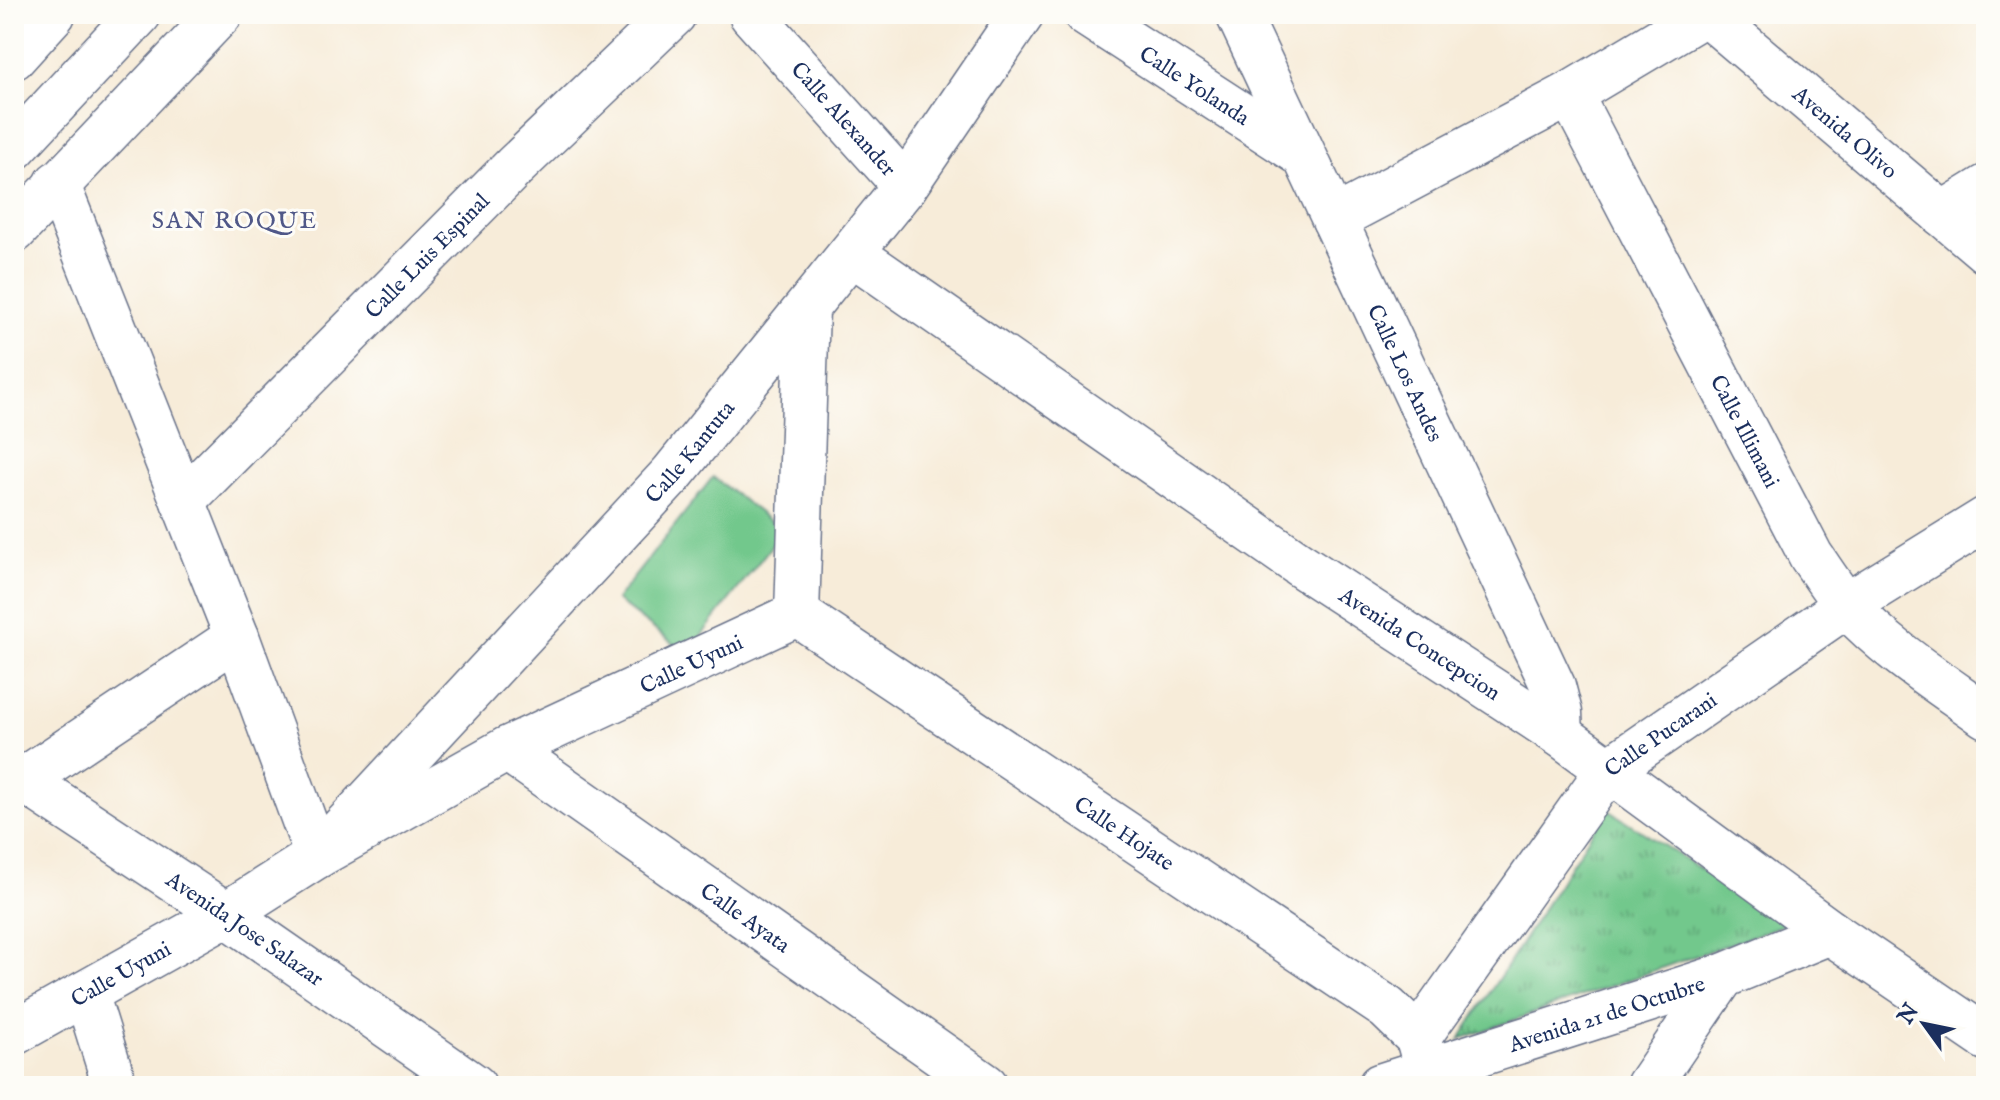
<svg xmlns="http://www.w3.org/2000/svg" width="2000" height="1100" font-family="'IM FELL English',serif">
	<defs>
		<pattern id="park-tufts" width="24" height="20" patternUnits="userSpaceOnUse" patternTransform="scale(2)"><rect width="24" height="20" fill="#72c88c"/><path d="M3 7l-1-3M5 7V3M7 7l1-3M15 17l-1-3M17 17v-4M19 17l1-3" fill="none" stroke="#5da376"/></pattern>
	</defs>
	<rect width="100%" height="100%" fill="#fdfcf7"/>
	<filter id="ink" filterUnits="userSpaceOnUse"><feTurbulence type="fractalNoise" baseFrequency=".0125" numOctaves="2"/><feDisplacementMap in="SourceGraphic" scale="16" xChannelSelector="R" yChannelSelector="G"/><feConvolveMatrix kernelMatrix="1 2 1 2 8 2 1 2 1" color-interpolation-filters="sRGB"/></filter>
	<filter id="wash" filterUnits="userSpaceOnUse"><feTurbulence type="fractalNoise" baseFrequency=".006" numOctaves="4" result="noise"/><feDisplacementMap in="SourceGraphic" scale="32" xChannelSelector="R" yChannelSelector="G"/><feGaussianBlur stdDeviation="1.8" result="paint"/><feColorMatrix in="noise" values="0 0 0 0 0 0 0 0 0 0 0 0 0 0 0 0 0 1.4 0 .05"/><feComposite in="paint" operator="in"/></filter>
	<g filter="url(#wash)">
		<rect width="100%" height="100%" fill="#f7ecd9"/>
		<polygon fill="#72c88c" stroke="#467c75" stroke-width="2" points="713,477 783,531 687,654 616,600"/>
		<polygon fill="url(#park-tufts)" stroke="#467c75" stroke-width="2" points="1607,809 1786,924 1460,1039"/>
	</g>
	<g filter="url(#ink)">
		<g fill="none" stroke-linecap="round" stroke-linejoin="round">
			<defs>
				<g id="minor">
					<path id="s1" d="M751,14L905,186"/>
					<path id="s2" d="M1086,14L1303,155"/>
					<path id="s3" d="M1238,14L1553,686L1560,713L1561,735"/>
					<path id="s4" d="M1707,14L1986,251"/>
					<path id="s5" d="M1570,94L1811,556C1823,573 1834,591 1848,607C1888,650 1939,682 1986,716"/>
					<polyline points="57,183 237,637 317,856"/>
					<polyline points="1942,214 1986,187"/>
					<polyline points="1334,219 1570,94 1704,14"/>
					<polyline points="14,231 220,14"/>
					<path id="s6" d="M853,254L1299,564L1561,735L1830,932L1986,1038"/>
					<path id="s7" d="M183,501L514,167L674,14"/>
					<path id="s8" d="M797,614L1387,1008L1418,1038L1427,1071"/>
					<polyline points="797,614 807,309"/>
					<path id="s9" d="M507,749L986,1086"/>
					<path id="s10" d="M14,774L226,914L474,1086"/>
					<polyline points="14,786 237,637"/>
					<path id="s11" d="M317,856L672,474L905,186L1022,14"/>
					<polyline points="86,993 115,1086"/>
					<path id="s12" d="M14,1033L226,914L317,856L507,749L797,614"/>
					<path id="s13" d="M1418,1038L1608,770L1847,605L1986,519"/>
					<path id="s14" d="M1380,1086L1723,976L1830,932"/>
					<polyline points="1648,1086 1723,976"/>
				</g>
				<g id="highway">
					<polyline points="14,57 53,14"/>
					<polyline points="14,148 139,14"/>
				</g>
			</defs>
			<use href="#minor" stroke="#687189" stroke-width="47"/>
			<use href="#highway" stroke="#687189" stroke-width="47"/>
			<use href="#minor" stroke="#fff" stroke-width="44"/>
			<use href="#highway" stroke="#fff" stroke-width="44"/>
		</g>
	</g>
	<g text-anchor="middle" stroke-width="6" stroke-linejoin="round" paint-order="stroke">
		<g font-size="22" fill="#1b2f5e" stroke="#fdfcf7">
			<text dy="8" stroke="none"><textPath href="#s2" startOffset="130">Calle Yolanda</textPath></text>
			<text dy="8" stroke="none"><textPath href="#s1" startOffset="140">Calle Alexander</textPath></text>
			<text dy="8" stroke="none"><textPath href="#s4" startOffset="182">Avenida Olivo</textPath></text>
			<text dy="8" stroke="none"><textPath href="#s7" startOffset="346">Calle Luis Espinal</textPath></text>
			<text dy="8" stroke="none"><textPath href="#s3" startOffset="396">Calle Los Andes</textPath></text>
			<text dy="8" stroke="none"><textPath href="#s5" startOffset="380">Calle Illimani</textPath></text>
			<text dy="8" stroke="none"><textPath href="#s11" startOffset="550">Calle Kantuta</textPath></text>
			<text dy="8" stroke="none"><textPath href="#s6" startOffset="688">Avenida Concepcion</textPath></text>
			<text dy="8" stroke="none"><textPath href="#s12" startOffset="772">Calle Uyuni</textPath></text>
			<text dy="8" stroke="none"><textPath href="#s13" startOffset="392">Calle Pucarani</textPath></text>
			<text dy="8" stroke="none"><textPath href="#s8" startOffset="394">Calle Hojate</textPath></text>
			<text dy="8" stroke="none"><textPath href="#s9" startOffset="292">Calle Ayata</textPath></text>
			<text dy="8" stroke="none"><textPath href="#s10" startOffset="278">Avenida Jose Salazar</textPath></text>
			<text dy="8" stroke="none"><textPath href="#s12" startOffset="122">Calle Uyuni</textPath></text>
			<text dy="8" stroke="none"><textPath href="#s14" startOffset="238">Avenida 21 de Octubre</textPath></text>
		</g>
		<g font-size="24" letter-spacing="2" fill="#505888" stroke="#fdfcf7">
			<text x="235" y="228">SAN ROQUE</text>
		</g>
	</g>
	<rect width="2000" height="1100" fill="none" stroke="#fdfcf7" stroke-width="48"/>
	<g transform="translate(1924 1024) rotate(303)" stroke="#fdfcf7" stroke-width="6" paint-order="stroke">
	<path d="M0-6L14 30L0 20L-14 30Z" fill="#1b2f5e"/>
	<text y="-12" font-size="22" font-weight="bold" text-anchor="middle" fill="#1b2f5e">N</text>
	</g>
</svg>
